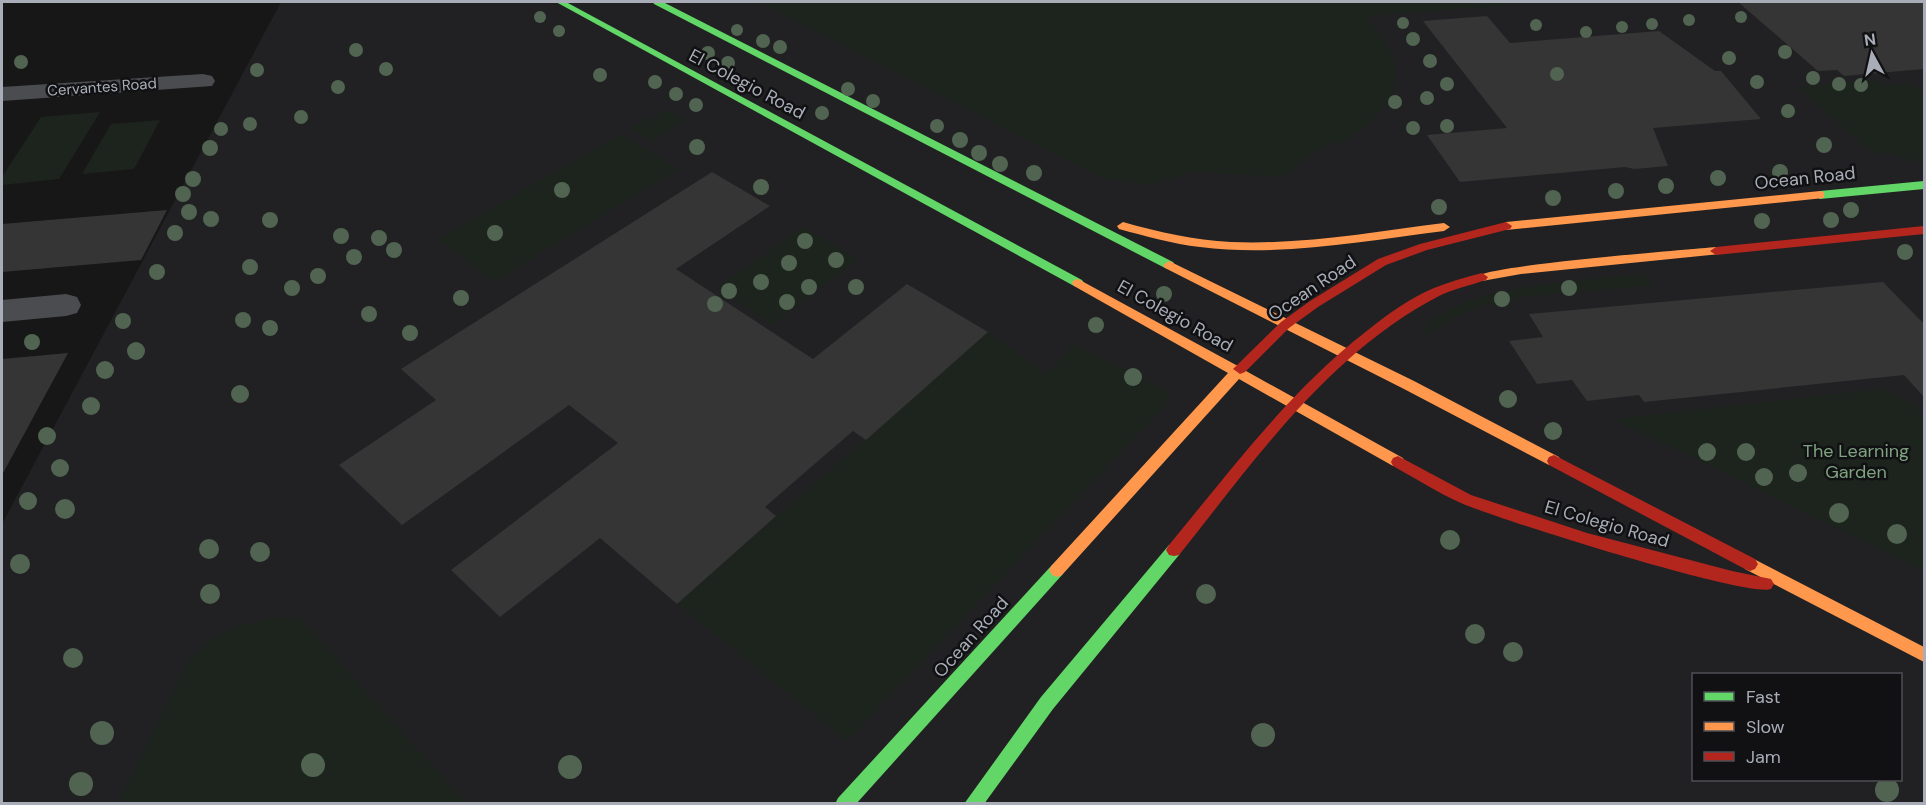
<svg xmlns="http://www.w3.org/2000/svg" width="1926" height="805" font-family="'DM Sans',sans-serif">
	<rect width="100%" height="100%" fill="#171717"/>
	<path fill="#212123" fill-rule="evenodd" d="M281,2H1924V803L2,804V524ZM1694,674H1900V780H1694Z"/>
	<g fill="#1d241e">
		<path d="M759,2H1548L1366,16C1375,30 1388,41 1393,58C1405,94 1372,126 1343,141C1333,146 1322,148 1313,152C1303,158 1294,170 1286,177L1193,172L1149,185L1099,177Z"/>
		<polygon points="1869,80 1890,85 1912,84 1924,94 1924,164 1888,153 1872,153 1797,87"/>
		<polygon points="100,112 59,179 2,185 2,177 41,117"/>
		<polygon points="660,112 672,112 686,120 651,141 630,129 650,117 656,120 661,117 655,114"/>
		<polygon points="160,120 134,169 82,174 111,124"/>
		<polygon points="621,134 678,169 494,282 438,239"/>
		<polygon points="803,227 858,259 773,325 717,288"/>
		<path d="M1642,274L1656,285L1521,297L1487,304L1456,316L1429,335L1424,333C1442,286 1596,279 1642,274Z"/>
		<polygon points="988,332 1047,374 1074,344 1170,393 1164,407 847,741 677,604"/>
		<polygon points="1879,389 1912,403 1924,417 1924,571 1613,419"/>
		<polygon points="273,617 300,618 466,803 118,803 188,662 211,639 235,627"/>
	</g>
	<g fill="#353536">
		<polygon points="1738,2 1924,2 1924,69 1844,76 1837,70 1818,71"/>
		<polygon points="1487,16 1510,43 1659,31 1715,71 1721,71 1761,119 1653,128 1668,166 1634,169 1625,167 1460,182 1427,135 1507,128 1423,21"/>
		<polygon points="712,172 770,206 676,269 813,359 907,284 988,332 866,440 853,431 803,474 765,507 776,516 677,604 600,538 500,617 451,570 618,443 569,405 402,525 339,465 436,400 401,369"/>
		<polygon points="167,210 141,260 2,272 2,224"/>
		<polygon points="1883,282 1924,324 1924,397 1904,375 1644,402 1639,395 1587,401 1572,380 1537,384 1509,341 1543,337 1529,314"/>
		<polygon points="68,353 2,475 2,359"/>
	</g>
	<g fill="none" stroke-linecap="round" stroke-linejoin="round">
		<g fill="#4b4c50" fill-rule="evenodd">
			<polygon points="203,74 212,76 215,81 212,86 2,101 2,87"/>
			<polygon points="66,294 77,297 81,305 77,313 66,316 2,322 2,300"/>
		</g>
		<g fill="#63d668" fill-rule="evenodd">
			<polygon points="556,2 566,2 1082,280 1084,283 1078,287 1074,286"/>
			<polygon points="653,2 663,2 1173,262 1175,265 1169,269 1165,268 654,4"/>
			<polygon points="1924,181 1924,189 1820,199 1814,195 1820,191"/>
			<polygon points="1174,544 1179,545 1182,550 1179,555 1053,709 984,804 964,804 1041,697 1169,545"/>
			<polygon points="1057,563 1062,565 1065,570 1062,575 856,804 835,804 838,798 1052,565"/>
		</g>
		<g fill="#ff974d" fill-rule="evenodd">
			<polygon points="1820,191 1824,192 1824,198 1506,230 1500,226 1506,222"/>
			<path d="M1123,222C1158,232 1194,240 1231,242C1302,245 1373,232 1444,223L1450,227L1444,231C1364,241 1281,257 1200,247C1173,244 1145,236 1119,229L1117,226Z"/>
			<path d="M1716,247L1722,251L1720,254L1521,274L1482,281L1476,277C1487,265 1685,250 1716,247Z"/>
			<polygon points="1169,261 1414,381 1559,457 1561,461 1559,465 1549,465 1404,389 1165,268 1163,265"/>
			<polygon points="1078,279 1236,365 1245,366 1246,371 1403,458 1405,462 1403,466 1393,466 1239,379 1062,575 1057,577 1052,575 1049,570 1052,565 1228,373 1074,286 1072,283 1074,280"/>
			<polygon points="1750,557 1924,647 1924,662 1745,569 1742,564 1745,559"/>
		</g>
		<g fill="#b3261e" fill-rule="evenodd">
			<polygon points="1506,222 1512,226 1510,229 1427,250 1386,265 1318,307 1289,328 1245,372 1240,374 1233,369 1281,322 1310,301 1378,259 1420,244"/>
			<polygon points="1924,226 1924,234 1716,255 1710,251 1716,247"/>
			<path d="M1482,273L1488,277L1486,280C1471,285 1453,289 1439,296C1329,353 1255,460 1179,555L1174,556L1169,555L1166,550L1169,545C1231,470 1290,390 1368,330C1388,314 1410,298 1434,288C1449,282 1466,277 1482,273Z"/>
			<polygon points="1554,455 1755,559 1758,564 1755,569 1750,571 1745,569 1549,465 1547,461 1549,457"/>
			<path d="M1398,456L1471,495L1587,533L1732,571L1771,579L1774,584L1771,589C1747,598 1497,519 1461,503C1438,493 1415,478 1393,466L1391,462L1393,458Z"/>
		</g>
	</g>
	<g fill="#506451">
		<circle cx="540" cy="17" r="6"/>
		<circle cx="1741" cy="17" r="6"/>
		<circle cx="1689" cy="20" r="6"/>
		<circle cx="1403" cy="23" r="6"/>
		<circle cx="1652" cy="24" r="6"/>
		<circle cx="1536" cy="25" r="6"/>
		<circle cx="1622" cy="27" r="6"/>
		<circle cx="737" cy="30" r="6"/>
		<circle cx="559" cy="31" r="6"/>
		<circle cx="1586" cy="32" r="6"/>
		<circle cx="1413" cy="39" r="7"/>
		<circle cx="763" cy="41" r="7"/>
		<circle cx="780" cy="47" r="7"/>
		<circle cx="356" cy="50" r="7"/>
		<circle cx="1785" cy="52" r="7"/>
		<circle cx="708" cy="53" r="7"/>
		<circle cx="1729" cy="58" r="7"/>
		<circle cx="1430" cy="61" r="7"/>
		<circle cx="21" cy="62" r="7"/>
		<circle cx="728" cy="63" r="7"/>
		<circle cx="386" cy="69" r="7"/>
		<circle cx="257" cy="70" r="7"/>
		<circle cx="1557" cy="74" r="7"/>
		<circle cx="600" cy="75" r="7"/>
		<circle cx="1813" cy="78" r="7"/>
		<circle cx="655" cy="82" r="7"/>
		<circle cx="1757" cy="82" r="7"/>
		<circle cx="1447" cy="84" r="7"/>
		<circle cx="1839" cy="84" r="7"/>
		<circle cx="1861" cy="85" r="7"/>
		<circle cx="338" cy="87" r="7"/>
		<circle cx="848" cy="89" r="7"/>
		<circle cx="676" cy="94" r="7"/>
		<circle cx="1427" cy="98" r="7"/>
		<circle cx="873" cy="101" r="7"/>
		<circle cx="1395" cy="102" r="7"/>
		<circle cx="696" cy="105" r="7"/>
		<circle cx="1788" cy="111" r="7"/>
		<circle cx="822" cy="113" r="7"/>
		<circle cx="301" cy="117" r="7"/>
		<circle cx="250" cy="124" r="7"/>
		<circle cx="937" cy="126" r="7"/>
		<circle cx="1447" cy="126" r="7"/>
		<circle cx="1413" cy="128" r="7"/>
		<circle cx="221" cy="129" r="7"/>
		<circle cx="960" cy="140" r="8"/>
		<circle cx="1824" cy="145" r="8"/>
		<circle cx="697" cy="147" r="8"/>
		<circle cx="210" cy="148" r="8"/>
		<circle cx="979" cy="153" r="8"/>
		<circle cx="1000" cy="164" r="8"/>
		<circle cx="1780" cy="172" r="8"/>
		<circle cx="1034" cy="173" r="8"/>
		<circle cx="1718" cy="178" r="8"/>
		<circle cx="193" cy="179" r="8"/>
		<circle cx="1666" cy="186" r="8"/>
		<circle cx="761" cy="187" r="8"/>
		<circle cx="562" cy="190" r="8"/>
		<circle cx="1616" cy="191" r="8"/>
		<circle cx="183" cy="194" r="8"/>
		<circle cx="1553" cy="198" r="8"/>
		<circle cx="1439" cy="207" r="8"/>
		<circle cx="1851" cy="210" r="8"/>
		<circle cx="189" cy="212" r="8"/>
		<circle cx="211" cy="219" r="8"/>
		<circle cx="270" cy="220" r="8"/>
		<circle cx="1831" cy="220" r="8"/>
		<circle cx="1762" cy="221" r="8"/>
		<circle cx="175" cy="233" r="8"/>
		<circle cx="495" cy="233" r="8"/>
		<circle cx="341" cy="236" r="8"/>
		<circle cx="379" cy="238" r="8"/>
		<circle cx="805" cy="241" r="8"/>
		<circle cx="394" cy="250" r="8"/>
		<circle cx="1905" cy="252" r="8"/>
		<circle cx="354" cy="257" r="8"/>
		<circle cx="836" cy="260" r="8"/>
		<circle cx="789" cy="263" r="8"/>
		<circle cx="250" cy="267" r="8"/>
		<circle cx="157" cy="272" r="8"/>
		<circle cx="318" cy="276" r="8"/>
		<circle cx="761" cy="282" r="8"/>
		<circle cx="809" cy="287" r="8"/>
		<circle cx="856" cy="287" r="8"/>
		<circle cx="292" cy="288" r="8"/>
		<circle cx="1569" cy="288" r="8"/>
		<circle cx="729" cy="291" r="8"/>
		<circle cx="1164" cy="294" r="8"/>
		<circle cx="461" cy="298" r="8"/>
		<circle cx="1502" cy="299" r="8"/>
		<circle cx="787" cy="302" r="8"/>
		<circle cx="715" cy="304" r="8"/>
		<circle cx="369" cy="314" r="8"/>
		<circle cx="243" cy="320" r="8"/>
		<circle cx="123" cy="321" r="8"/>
		<circle cx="1096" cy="325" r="8"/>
		<circle cx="270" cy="328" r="8"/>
		<circle cx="410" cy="333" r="8"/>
		<circle cx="32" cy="342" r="8"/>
		<circle cx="136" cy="351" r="9"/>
		<circle cx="105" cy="370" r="9"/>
		<circle cx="1133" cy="377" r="9"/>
		<circle cx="240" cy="394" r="9"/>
		<circle cx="1508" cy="399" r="9"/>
		<circle cx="91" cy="406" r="9"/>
		<circle cx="1553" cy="431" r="9"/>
		<circle cx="47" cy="436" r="9"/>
		<circle cx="1707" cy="452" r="9"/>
		<circle cx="1746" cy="452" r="9"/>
		<circle cx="60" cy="468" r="9"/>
		<circle cx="1798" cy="473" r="9"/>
		<circle cx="1764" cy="477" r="9"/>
		<circle cx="28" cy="501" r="9"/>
		<circle cx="65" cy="509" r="10"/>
		<circle cx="1839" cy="513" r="10"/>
		<circle cx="1897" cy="534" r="10"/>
		<circle cx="1450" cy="540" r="10"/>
		<circle cx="209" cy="549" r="10"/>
		<circle cx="260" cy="552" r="10"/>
		<circle cx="20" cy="564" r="10"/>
		<circle cx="210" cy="594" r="10"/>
		<circle cx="1206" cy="594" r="10"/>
		<circle cx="1475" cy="634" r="10"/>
		<circle cx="1513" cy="652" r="10"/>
		<circle cx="73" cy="658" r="10"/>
		<circle cx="102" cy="733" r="12"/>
		<circle cx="1263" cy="735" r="12"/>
		<circle cx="313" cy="765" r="12"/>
		<circle cx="570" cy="767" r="12"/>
		<circle cx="81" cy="784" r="12"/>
		<circle cx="1887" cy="790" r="12"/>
	</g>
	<g text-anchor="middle" stroke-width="5" stroke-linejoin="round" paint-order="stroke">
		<g font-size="15" fill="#a8adb8" stroke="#111113">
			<text transform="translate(102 87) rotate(-4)" y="5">Cervantes Road</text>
		</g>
		<g font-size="18" fill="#a8adb8" stroke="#111113">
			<text transform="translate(747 84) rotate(28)" y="6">El Colegio Road</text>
			<text transform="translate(1805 178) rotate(-6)" y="6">Ocean Road</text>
			<text transform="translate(1312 288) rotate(-34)" y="6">Ocean Road</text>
			<text transform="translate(1175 316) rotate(29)" y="6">El Colegio Road</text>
			<text transform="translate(1607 524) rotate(16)" y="6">El Colegio Road</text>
			<text transform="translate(971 637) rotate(-48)" y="6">Ocean Road</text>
		</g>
		<g font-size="18" fill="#7fa381" stroke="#111113">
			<text x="1856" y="457">The Learning<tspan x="1856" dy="21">Garden</tspan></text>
		</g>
	</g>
	<rect width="1926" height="805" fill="none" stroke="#a8adb8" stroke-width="6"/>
	<rect x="1692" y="673" width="210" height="108" fill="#111113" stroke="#4d4f55" stroke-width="1.5"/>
	<rect x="1704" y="692" width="30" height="9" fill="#63d668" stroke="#4d4f55" stroke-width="1.5"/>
	<text x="1746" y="703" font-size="18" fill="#a8adb8">Fast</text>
	<rect x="1704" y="722" width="30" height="9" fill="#ff974d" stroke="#4d4f55" stroke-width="1.5"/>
	<text x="1746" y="733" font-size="18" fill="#a8adb8">Slow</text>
	<rect x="1704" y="752" width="30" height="9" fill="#b3261e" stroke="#4d4f55" stroke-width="1.5"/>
	<text x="1746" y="763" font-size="18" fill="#a8adb8">Jam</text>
	<g transform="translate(1872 54) rotate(352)" stroke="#111113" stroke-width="4.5" paint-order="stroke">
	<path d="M0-4.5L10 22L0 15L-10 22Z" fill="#a8adb8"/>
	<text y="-9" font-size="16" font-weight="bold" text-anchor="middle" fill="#a8adb8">N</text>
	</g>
</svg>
